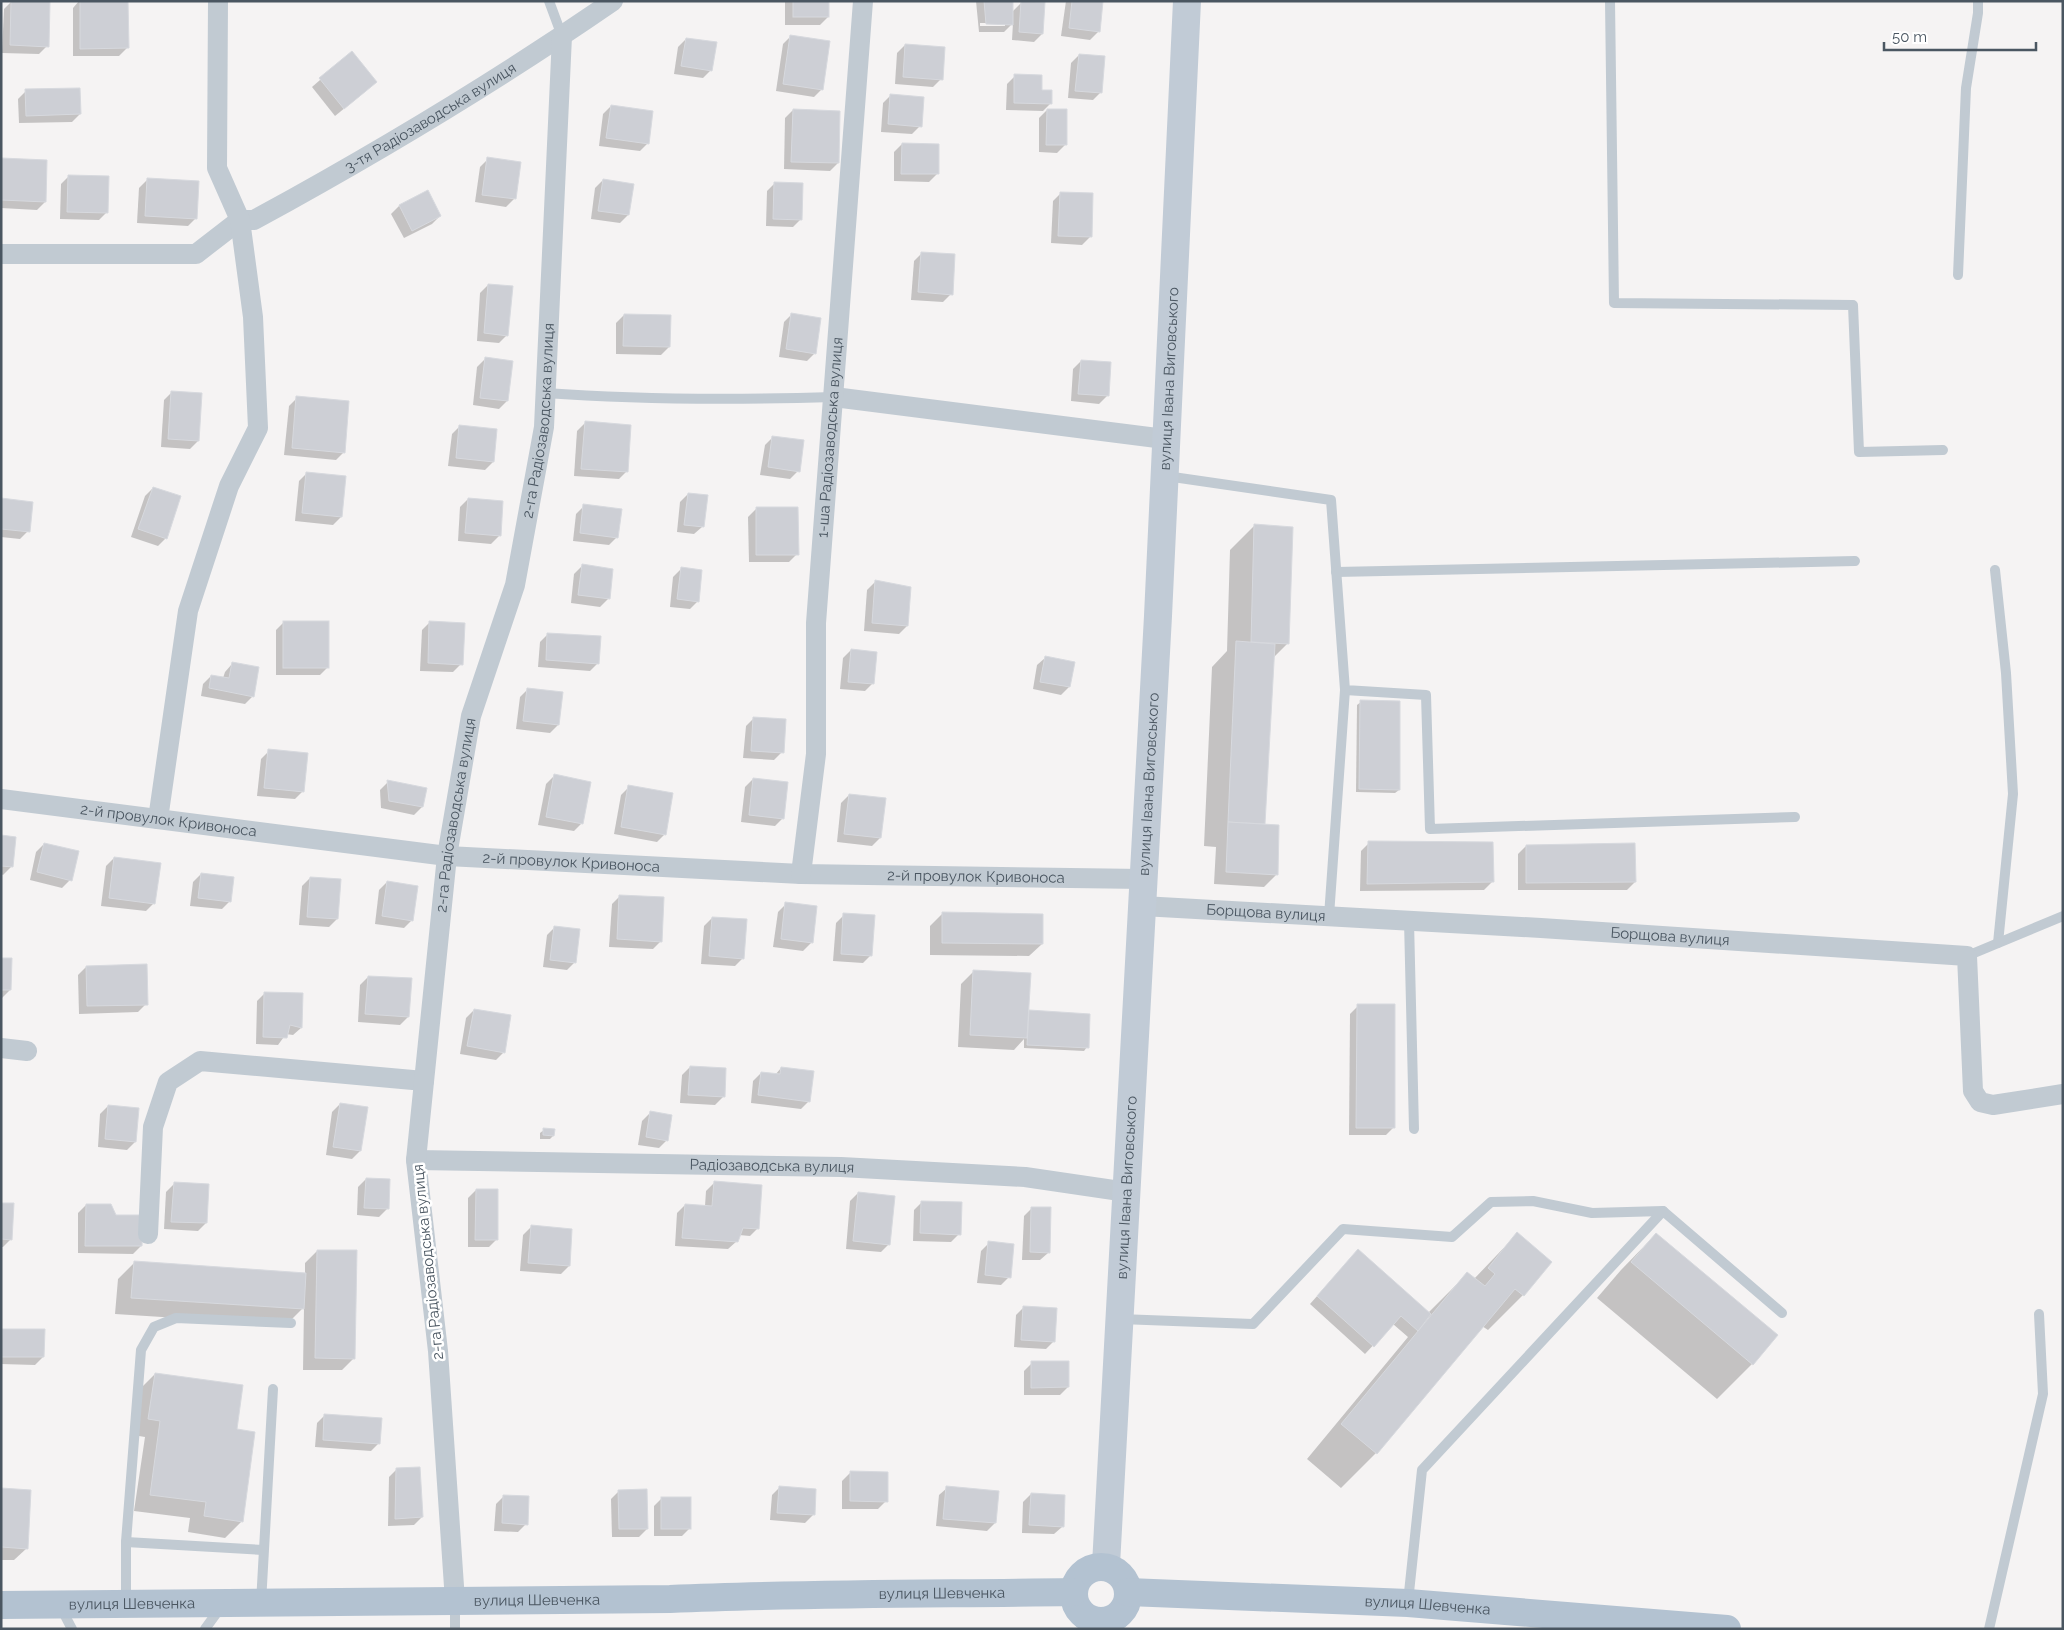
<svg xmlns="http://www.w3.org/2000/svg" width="2064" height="1630" font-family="Raleway,sans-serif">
	<rect width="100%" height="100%" fill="#f5f3f3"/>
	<g fill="#0003" fill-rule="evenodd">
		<polygon points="12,1 47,46 39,54 2,53 4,9"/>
		<polygon points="79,1 127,1 127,48 119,56 73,56 73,8"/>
		<polygon points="785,1 828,1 828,17 820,25 785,25"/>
		<path d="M976,1H1012V12L1022,2L1042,34L1034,42L1012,40L1013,23L1004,32H979ZM980,23H1005V26H980Z"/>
		<polygon points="1066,1 1102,1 1098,32 1090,40 1061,36"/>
		<polygon points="791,36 822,89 814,97 776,91 783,44"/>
		<polygon points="686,39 711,70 703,78 674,74 678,47"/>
		<polygon points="905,45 941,79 933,87 895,84 897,53"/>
		<polygon points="352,52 367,90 335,116 312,87"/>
		<polygon points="1079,55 1101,92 1093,100 1068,98 1071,63"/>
		<polygon points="1015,76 1041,91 1051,103 1043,111 1006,110 1007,84"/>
		<polygon points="26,91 80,114 72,122 19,123 18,99"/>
		<polygon points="891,95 920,126 912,134 881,132 883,103"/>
		<polygon points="611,106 648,143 640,151 599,146 603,114"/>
		<polygon points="793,110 838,163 830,171 784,169 785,118"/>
		<polygon points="1047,110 1065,145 1057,153 1039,152 1039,118"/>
		<polygon points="902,144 937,174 929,182 894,181 894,152"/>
		<polygon points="1,159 45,202 37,210 1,208"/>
		<polygon points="488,159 519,163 514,199 506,207 475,202 480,167"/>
		<polygon points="69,176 107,212 99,220 60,219 61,184"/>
		<polygon points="147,180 196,218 188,226 137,223 139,188"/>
		<polygon points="603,180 633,185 628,215 620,223 591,219 595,188"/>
		<polygon points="775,183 801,219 793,227 766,226 767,191"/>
		<polygon points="428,192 440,216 432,224 404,238 391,214 399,206"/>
		<polygon points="1061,193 1090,237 1082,245 1051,243 1053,201"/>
		<polygon points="922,253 951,294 943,302 911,300 914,261"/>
		<polygon points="488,285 507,335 499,343 477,341 480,293"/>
		<polygon points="792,314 815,353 807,361 779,357 784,322"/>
		<polygon points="624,315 669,347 661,355 616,354 616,323"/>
		<polygon points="485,359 507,401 499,409 473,405 477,367"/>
		<polygon points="1081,361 1107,396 1099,404 1071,401 1073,369"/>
		<polygon points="172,392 198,441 190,449 161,447 164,400"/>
		<polygon points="297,398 344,452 336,460 284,455 289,406"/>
		<polygon points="585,423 627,471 619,479 574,476 577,431"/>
		<polygon points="460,426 493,462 485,470 448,466 452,434"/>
		<polygon points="773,437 798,471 790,479 760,475 765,445"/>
		<polygon points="307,473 341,517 333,525 295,521 299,481"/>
		<polygon points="153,488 166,538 158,546 131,537 145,496"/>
		<polygon points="688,494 702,527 694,534 677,532 680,502"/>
		<polygon points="1,499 28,531 20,539 1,537"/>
		<polygon points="468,499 499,536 491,544 458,541 460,507"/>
		<polygon points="584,506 617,537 609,545 573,541 576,514"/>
		<polygon points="756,509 797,554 789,562 749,562 748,517"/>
		<polygon points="1254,526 1288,643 1273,658 1263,825 1276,875 1264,887 1214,884 1216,847 1204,846 1212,667 1227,651 1230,550"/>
		<polygon points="582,566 608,599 600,607 571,603 574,574"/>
		<polygon points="681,569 698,601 690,609 670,607 673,577"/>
		<polygon points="875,582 907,626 899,634 864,631 867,590"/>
		<polygon points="284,622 328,667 320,675 276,675 276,630"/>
		<polygon points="430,622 461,664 453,672 420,671 422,630"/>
		<polygon points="548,634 598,663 590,671 538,667 540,642"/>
		<polygon points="851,650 873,683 865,691 840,689 843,658"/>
		<polygon points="1045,658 1069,687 1061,695 1033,689 1037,665"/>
		<polygon points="232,664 253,696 245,704 201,696 203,684 211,676 223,678 225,672"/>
		<polygon points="528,689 558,725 550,733 516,729 520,697"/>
		<polygon points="1361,702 1399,790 1395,793 1356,792 1357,705"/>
		<polygon points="754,718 782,752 774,760 743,758 746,726"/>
		<polygon points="269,751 303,791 295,799 257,796 261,759"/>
		<polygon points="554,776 582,823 574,831 538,825 546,784"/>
		<polygon points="753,779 783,818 775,826 741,822 745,787"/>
		<polygon points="388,782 425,789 422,807 414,815 381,808 380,790"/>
		<polygon points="629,787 665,834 657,842 614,834 621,795"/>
		<polygon points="849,795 880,838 872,846 837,842 841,803"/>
		<polygon points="1,836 11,867 3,875 1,874"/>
		<polygon points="1369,843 1492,882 1484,890 1360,891 1361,851"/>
		<polygon points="44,844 70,880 62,888 30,880 36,852"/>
		<polygon points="1526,846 1635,882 1627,890 1518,890 1518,854"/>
		<polygon points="114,858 154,903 146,911 101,906 106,866"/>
		<polygon points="201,874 230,901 222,909 190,906 193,882"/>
		<polygon points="310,878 337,919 329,927 299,925 302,886"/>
		<polygon points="387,882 412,920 404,928 375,924 379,890"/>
		<polygon points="620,896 661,941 653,949 609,947 612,904"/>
		<polygon points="786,904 815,907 811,943 803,951 773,947 778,912"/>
		<polygon points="942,914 1042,944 1029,956 930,955 930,926"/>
		<polygon points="844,915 871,955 863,963 833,961 836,923"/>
		<polygon points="712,918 743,958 735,966 701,964 704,926"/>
		<polygon points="555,927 575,962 567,970 543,967 547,935"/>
		<polygon points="1,959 10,990 2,998 1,998"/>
		<polygon points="86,967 146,1004 138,1012 79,1014 78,975"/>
		<polygon points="974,971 1028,1012 1089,1015 1087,1047 1084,1051 1024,1048 1024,1039 1014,1050 958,1047 961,984"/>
		<polygon points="368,977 408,1017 400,1025 358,1022 360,985"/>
		<polygon points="265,993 301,1028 293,1035 286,1034 278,1045 256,1044 257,1001"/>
		<polygon points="1358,1006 1394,1127 1386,1135 1349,1135 1350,1014"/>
		<polygon points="474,1010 504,1052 496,1060 460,1054 466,1018"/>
		<polygon points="690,1067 723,1097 715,1105 680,1103 682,1075"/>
		<polygon points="781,1068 809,1101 801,1109 751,1103 753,1081 761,1073 775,1075"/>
		<polygon points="340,1104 360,1151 352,1159 326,1155 332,1112"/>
		<polygon points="108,1106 135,1142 127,1150 98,1147 100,1114"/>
		<polygon points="650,1113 667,1140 659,1148 638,1145 642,1121"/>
		<polygon points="544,1130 553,1136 550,1139 540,1139 540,1133"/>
		<polygon points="366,1179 387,1209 379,1217 357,1215 358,1187"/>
		<polygon points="714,1183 758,1228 750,1236 739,1235 737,1241 728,1249 675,1246 677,1213 685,1205 705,1206 706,1191"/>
		<polygon points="174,1184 206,1223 198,1231 164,1229 166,1192"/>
		<polygon points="476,1190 497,1239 489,1247 468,1247 468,1198"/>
		<polygon points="858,1193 889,1244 881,1252 846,1249 850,1201"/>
		<polygon points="922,1202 959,1234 951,1242 913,1241 914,1210"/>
		<polygon points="1,1204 11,1239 3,1247 1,1247"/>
		<polygon points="86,1205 115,1216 141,1246 133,1254 78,1253 78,1213"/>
		<polygon points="1032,1208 1048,1253 1040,1260 1022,1260 1024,1216"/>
		<polygon points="531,1227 569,1266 561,1274 520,1271 523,1235"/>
		<polygon points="1517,1234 1523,1295 1488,1330 1482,1326 1376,1453 1341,1488 1307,1459 1408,1337 1393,1324 1365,1354 1310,1304 1350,1259 1428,1313 1468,1273 1474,1279"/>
		<polygon points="1656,1234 1752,1364 1717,1399 1597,1298 1621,1270"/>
		<polygon points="989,1243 1009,1277 1001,1285 977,1283 981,1251"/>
		<polygon points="317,1251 354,1358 342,1370 303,1370 304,1307 286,1325 115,1314 118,1279 134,1263 305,1274 305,1263"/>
		<polygon points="1024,1307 1054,1341 1046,1349 1014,1347 1016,1315"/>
		<polygon points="2,1330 43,1357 35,1365 1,1364"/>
		<polygon points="1032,1363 1068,1387 1060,1395 1024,1395 1024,1371"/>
		<polygon points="155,1374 236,1430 242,1521 225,1538 188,1532 190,1518 134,1511 145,1437 133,1435 139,1390"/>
		<polygon points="325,1415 379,1443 371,1451 315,1447 317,1423"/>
		<polygon points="397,1469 422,1517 414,1525 388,1526 389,1477"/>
		<polygon points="850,1473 886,1501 878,1509 842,1509 842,1481"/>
		<polygon points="780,1487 815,1490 813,1515 805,1523 770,1520 772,1495"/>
		<polygon points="947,1488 995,1523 987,1531 936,1526 939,1495"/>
		<polygon points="1,1490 27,1548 14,1560 1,1560"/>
		<polygon points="619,1491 647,1529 639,1537 612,1537 611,1499"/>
		<polygon points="1031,1494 1062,1527 1054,1534 1022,1533 1023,1502"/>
		<polygon points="504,1496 526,1524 518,1532 494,1531 496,1504"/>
		<polygon points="662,1498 690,1528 682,1536 654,1536 654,1506"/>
	</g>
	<g fill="#cdcfd5" stroke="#d7d9de">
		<polygon points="11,1 50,1 49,47 10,45"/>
		<polygon points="80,1 128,1 129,48 80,49"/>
		<rect x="793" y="1" width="36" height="16"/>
		<polygon points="984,1 1013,1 1013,25 986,24"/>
		<polygon points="1021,1 1045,2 1043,34 1019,32"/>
		<polygon points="1072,1 1103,1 1100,32 1069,28"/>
		<polygon points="790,35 830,41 823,90 783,84"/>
		<polygon points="686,38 717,42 712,71 681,66"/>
		<polygon points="905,44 945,47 943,80 903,77"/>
		<polygon points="352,51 377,82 344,109 319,78"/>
		<polygon points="1079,54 1105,56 1102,93 1075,91"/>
		<polygon points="1014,74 1042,75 1042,90 1052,90 1052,104 1014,103"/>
		<polygon points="80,88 81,114 26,116 25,89"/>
		<polygon points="890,94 924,97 922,127 888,124"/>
		<polygon points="611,105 653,111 649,144 606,138"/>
		<polygon points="793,109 840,111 839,163 791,162"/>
		<polygon points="1047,109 1067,109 1067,145 1046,145"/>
		<polygon points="902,143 939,144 939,174 901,174"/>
		<polygon points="487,157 521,162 516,199 482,195"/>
		<polygon points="1,158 47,160 46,202 1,200"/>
		<polygon points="68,175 109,176 108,213 67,212"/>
		<polygon points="147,178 199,181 197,219 145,216"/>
		<polygon points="603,179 634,184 629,215 598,211"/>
		<polygon points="774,182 803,183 802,220 773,219"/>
		<polygon points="428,190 441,216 412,231 399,205"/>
		<polygon points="1060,192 1093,193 1092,237 1058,236"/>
		<polygon points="921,252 955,254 953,295 918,292"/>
		<polygon points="488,284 513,286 508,336 484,333"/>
		<polygon points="791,313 821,318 816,354 786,349"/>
		<polygon points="624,314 671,315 670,347 623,346"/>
		<polygon points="485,357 513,361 508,401 480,398"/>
		<polygon points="1081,360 1111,362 1109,396 1078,394"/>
		<polygon points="171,391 202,393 199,441 168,439"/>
		<polygon points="296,396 349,401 345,453 292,448"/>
		<polygon points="585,421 631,425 628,472 581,469"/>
		<polygon points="459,425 497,429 494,462 456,458"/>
		<polygon points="772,436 804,440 800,472 768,467"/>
		<polygon points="306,472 346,476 342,517 302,513"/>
		<polygon points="153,487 181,496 167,539 138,529"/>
		<polygon points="688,493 708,495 704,527 684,525"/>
		<polygon points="1,498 33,502 30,532 1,529"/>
		<polygon points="468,498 503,501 501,536 465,533"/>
		<polygon points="583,504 622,509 618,538 580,533"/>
		<polygon points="756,507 798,507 799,555 756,555"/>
		<polygon points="1254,524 1293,527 1289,644 1251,642"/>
		<polygon points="582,564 613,569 610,599 578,595"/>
		<polygon points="681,567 702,570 699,602 677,599"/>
		<polygon points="875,580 911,587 908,626 872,623"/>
		<rect x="283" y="621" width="46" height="47"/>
		<polygon points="429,621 465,623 463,665 428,663"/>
		<polygon points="547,633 601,636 599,664 546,660"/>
		<polygon points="1236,641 1275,644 1265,824 1228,822"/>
		<polygon points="851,649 877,652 874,684 848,682"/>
		<polygon points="1045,656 1075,662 1070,687 1040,682"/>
		<polygon points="232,662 259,667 254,697 209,688 211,675 229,678"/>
		<polygon points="527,688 563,692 559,725 523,721"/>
		<polygon points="1360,700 1400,701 1400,790 1359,789"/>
		<polygon points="753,717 786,719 784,753 751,751"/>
		<polygon points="268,749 308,753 304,792 264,788"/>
		<polygon points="554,774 591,782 583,824 546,817"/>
		<polygon points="753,778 788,782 784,819 749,815"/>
		<polygon points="387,780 427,788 423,807 389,801"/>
		<polygon points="628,785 673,793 666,835 621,827"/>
		<polygon points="849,794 886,798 881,838 844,834"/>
		<polygon points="1228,822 1279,825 1278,875 1226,872"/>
		<polygon points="1,835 16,837 13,867 1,866"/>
		<polygon points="1368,841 1493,842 1494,882 1367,884"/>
		<polygon points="44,843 79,851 72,881 37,872"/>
		<polygon points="1635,843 1636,882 1526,883 1526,845"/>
		<polygon points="114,857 161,863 155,904 109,898"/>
		<polygon points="201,873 234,877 231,902 198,898"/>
		<polygon points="310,877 341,879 338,919 307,917"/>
		<polygon points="387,881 418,886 413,921 382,916"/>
		<polygon points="619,895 664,897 662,942 617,939"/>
		<polygon points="785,902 817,906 813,943 781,939"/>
		<polygon points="942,912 1043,914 1043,944 942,943"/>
		<polygon points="843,913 875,915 872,956 841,954"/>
		<polygon points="712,917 747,919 744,959 709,956"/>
		<polygon points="554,926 580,929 576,963 550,960"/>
		<polygon points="1,958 12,958 11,990 1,990"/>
		<polygon points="147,964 148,1005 87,1006 86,966"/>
		<polygon points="973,970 1031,973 1027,1038 970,1035"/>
		<polygon points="368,976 412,978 409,1017 365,1014"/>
		<polygon points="264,992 303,993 302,1028 290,1025 287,1038 263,1037"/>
		<polygon points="1357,1004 1395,1004 1395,1128 1356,1128"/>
		<polygon points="474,1009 511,1015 505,1053 467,1046"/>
		<polygon points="1029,1010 1090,1014 1089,1048 1027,1045"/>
		<polygon points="690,1066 726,1068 725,1097 688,1095"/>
		<polygon points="781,1067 814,1071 810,1102 758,1095 761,1072 780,1074"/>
		<polygon points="340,1103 368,1107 361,1151 333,1147"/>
		<polygon points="108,1105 139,1108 136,1142 105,1139"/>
		<polygon points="650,1111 672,1115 668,1141 646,1137"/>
		<polygon points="543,1128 555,1129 554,1136 543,1135"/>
		<polygon points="366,1178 390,1179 389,1209 364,1208"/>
		<polygon points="714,1181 762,1185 759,1229 743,1228 738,1242 682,1238 685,1204 712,1206"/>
		<polygon points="174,1182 209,1184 207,1223 171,1222"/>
		<polygon points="476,1189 498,1189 498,1240 475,1240"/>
		<polygon points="858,1192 895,1196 890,1245 853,1241"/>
		<polygon points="921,1201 962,1202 961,1235 920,1233"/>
		<polygon points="1,1203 14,1203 12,1240 1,1239"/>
		<polygon points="86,1204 111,1204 116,1215 143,1215 142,1246 85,1246"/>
		<polygon points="1031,1207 1051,1207 1050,1253 1030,1252"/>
		<polygon points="531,1225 572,1229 570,1266 528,1263"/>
		<polygon points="1517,1232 1552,1262 1524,1296 1515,1289 1377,1454 1341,1424 1467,1272 1485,1286 1495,1274 1488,1268"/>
		<polygon points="1656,1233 1778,1335 1753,1365 1631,1262"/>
		<polygon points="988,1241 1014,1244 1011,1278 985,1275"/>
		<polygon points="1358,1249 1431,1314 1418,1331 1401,1316 1374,1347 1317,1296"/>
		<polygon points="317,1250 357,1250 355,1359 315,1358"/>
		<polygon points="134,1261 306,1273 304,1309 131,1298"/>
		<polygon points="1023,1306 1057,1308 1055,1342 1021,1340"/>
		<polygon points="2,1329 45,1329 44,1357 1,1357"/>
		<polygon points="1031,1361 1069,1361 1069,1387 1031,1388"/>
		<polygon points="155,1373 243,1385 237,1429 255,1432 243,1522 204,1516 206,1502 150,1495 160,1421 148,1419"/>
		<polygon points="324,1414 382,1418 380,1444 323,1440"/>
		<polygon points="420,1467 423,1517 395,1519 396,1468"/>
		<polygon points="850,1471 888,1472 888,1502 850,1501"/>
		<polygon points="779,1486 816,1489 815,1515 777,1513"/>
		<polygon points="946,1486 999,1491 996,1523 943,1519"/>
		<polygon points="1,1488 31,1490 28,1549 1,1547"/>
		<polygon points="647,1489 648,1529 619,1529 618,1490"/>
		<polygon points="1031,1493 1065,1495 1064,1527 1029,1525"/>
		<polygon points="503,1495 529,1496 528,1525 502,1523"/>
		<rect x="661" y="1497" width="30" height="32"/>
	</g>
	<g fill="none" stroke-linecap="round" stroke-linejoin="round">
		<g stroke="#c1cad2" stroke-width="10">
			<polyline points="549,1 562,36"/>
			<polyline points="1610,1 1614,303 1853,305 1859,452 1943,450"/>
			<polyline points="1958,275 1966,88 1978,13 1978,1"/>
			<path d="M545,393C642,400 737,400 834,397"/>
			<polyline points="1166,476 1331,500 1345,690 1426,695 1430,829 1795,817"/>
			<polyline points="1995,570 2006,673 2013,794 1998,943"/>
			<polyline points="1336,572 1855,561"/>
			<polyline points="1329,916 1345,690"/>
			<polyline points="1409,921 1414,1129"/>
			<polyline points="1967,956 2063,916"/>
			<polyline points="1120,1319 1253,1324 1343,1229 1452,1237 1491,1202 1533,1201 1592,1213 1663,1211"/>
			<polyline points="126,1542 263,1550"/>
			<polyline points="455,1602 455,1629"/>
			<polyline points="1408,1602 1422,1470 1663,1211 1782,1313"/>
			<polyline points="126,1603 126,1542 141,1350 154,1327 176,1318 291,1323"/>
			<polyline points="261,1603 273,1389"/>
			<polyline points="61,1608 72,1629"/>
			<polyline points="205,1629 221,1607"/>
			<polyline points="1989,1629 2043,1394 2039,1314"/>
		</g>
		<g stroke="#c1cad2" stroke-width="20">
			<path id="s1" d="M240,220H254C377,153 497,81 613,1"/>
			<polyline points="1,254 196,254 240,220"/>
			<polyline points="834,397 1157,438 1167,437"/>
			<path id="s2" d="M1,799L447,856L801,874L1143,879"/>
			<polyline points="158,819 188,611 229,486 258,428 253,317 240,220 217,168 218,1"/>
			<path id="s3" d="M801,874L816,754V623L863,1"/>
			<path id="s4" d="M1142,906L1541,928L1967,956L1973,1091L1980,1102L1993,1105L2063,1094"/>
			<polyline points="1,1048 27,1051"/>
			<path id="s5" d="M416,1160L841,1167L1025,1177L1127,1192"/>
			<polyline points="148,1234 153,1127 168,1082 200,1061 424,1081"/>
			<path id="s6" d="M455,1601L438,1351L416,1160L447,856L471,716L515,585L544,427L562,36"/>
			<polyline points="1103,1629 1103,1621"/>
		</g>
		<path stroke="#c1cbd6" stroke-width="28" id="s7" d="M1106,1565L1158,616L1187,1"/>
		<g stroke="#b3c2d1" stroke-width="28">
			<circle cx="1101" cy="1594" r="27"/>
			<path id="s8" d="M1128,1592L1408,1603L1727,1629"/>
			<path id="s9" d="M1,1605L670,1599C804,1593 939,1594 1073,1592"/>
		</g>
	</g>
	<g text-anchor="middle" stroke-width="5" stroke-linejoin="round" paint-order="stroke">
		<g font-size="15" fill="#4a5661" stroke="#fff">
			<text dy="5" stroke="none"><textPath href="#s1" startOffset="218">3-тя Радіозаводська вулиця</textPath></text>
			<text dy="5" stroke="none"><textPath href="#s7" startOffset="1188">вулиця Івана Виговського</textPath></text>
			<text dy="5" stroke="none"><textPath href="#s6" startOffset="1195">2-га Радіозаводська вулиця</textPath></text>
			<text dy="5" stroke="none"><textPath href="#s3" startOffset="438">1-ша Радіозаводська вулиця</textPath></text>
			<text dy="5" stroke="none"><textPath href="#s7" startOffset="782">вулиця Івана Виговського</textPath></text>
			<text dy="5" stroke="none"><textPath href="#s6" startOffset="790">2-га Радіозаводська вулиця</textPath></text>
			<text dy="5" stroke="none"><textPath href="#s2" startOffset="169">2-й провулок Кривоноса</textPath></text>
			<text dy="5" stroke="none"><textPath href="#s2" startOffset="574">2-й провулок Кривоноса</textPath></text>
			<text dy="5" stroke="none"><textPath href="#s2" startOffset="979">2-й провулок Кривоноса</textPath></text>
			<text dy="5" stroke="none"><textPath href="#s4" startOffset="124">Борщова вулиця</textPath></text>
			<text dy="5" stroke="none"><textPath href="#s4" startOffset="529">Борщова вулиця</textPath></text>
			<text dy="5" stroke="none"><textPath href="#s5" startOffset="356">Радіозаводська вулиця</textPath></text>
			<text dy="5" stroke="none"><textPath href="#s7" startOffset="378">вулиця Івана Виговського</textPath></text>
			<text transform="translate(428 1262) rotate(-96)" y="5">2-га Радіозаводська вулиця</text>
			<text dy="5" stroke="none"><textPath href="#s9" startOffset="941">вулиця Шевченка</textPath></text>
			<text dy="5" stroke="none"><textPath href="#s9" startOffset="536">вулиця Шевченка</textPath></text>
			<text dy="5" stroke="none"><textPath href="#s9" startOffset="131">вулиця Шевченка</textPath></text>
			<text dy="5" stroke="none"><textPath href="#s8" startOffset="300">вулиця Шевченка</textPath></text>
		</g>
	</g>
	<rect width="2064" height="1630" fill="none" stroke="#4a5661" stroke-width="5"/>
	<path d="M1884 42v8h152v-8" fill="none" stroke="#4a5661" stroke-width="2.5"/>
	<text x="1892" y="42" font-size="15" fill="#4a5661" stroke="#ffffff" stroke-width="4" paint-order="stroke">50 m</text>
</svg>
